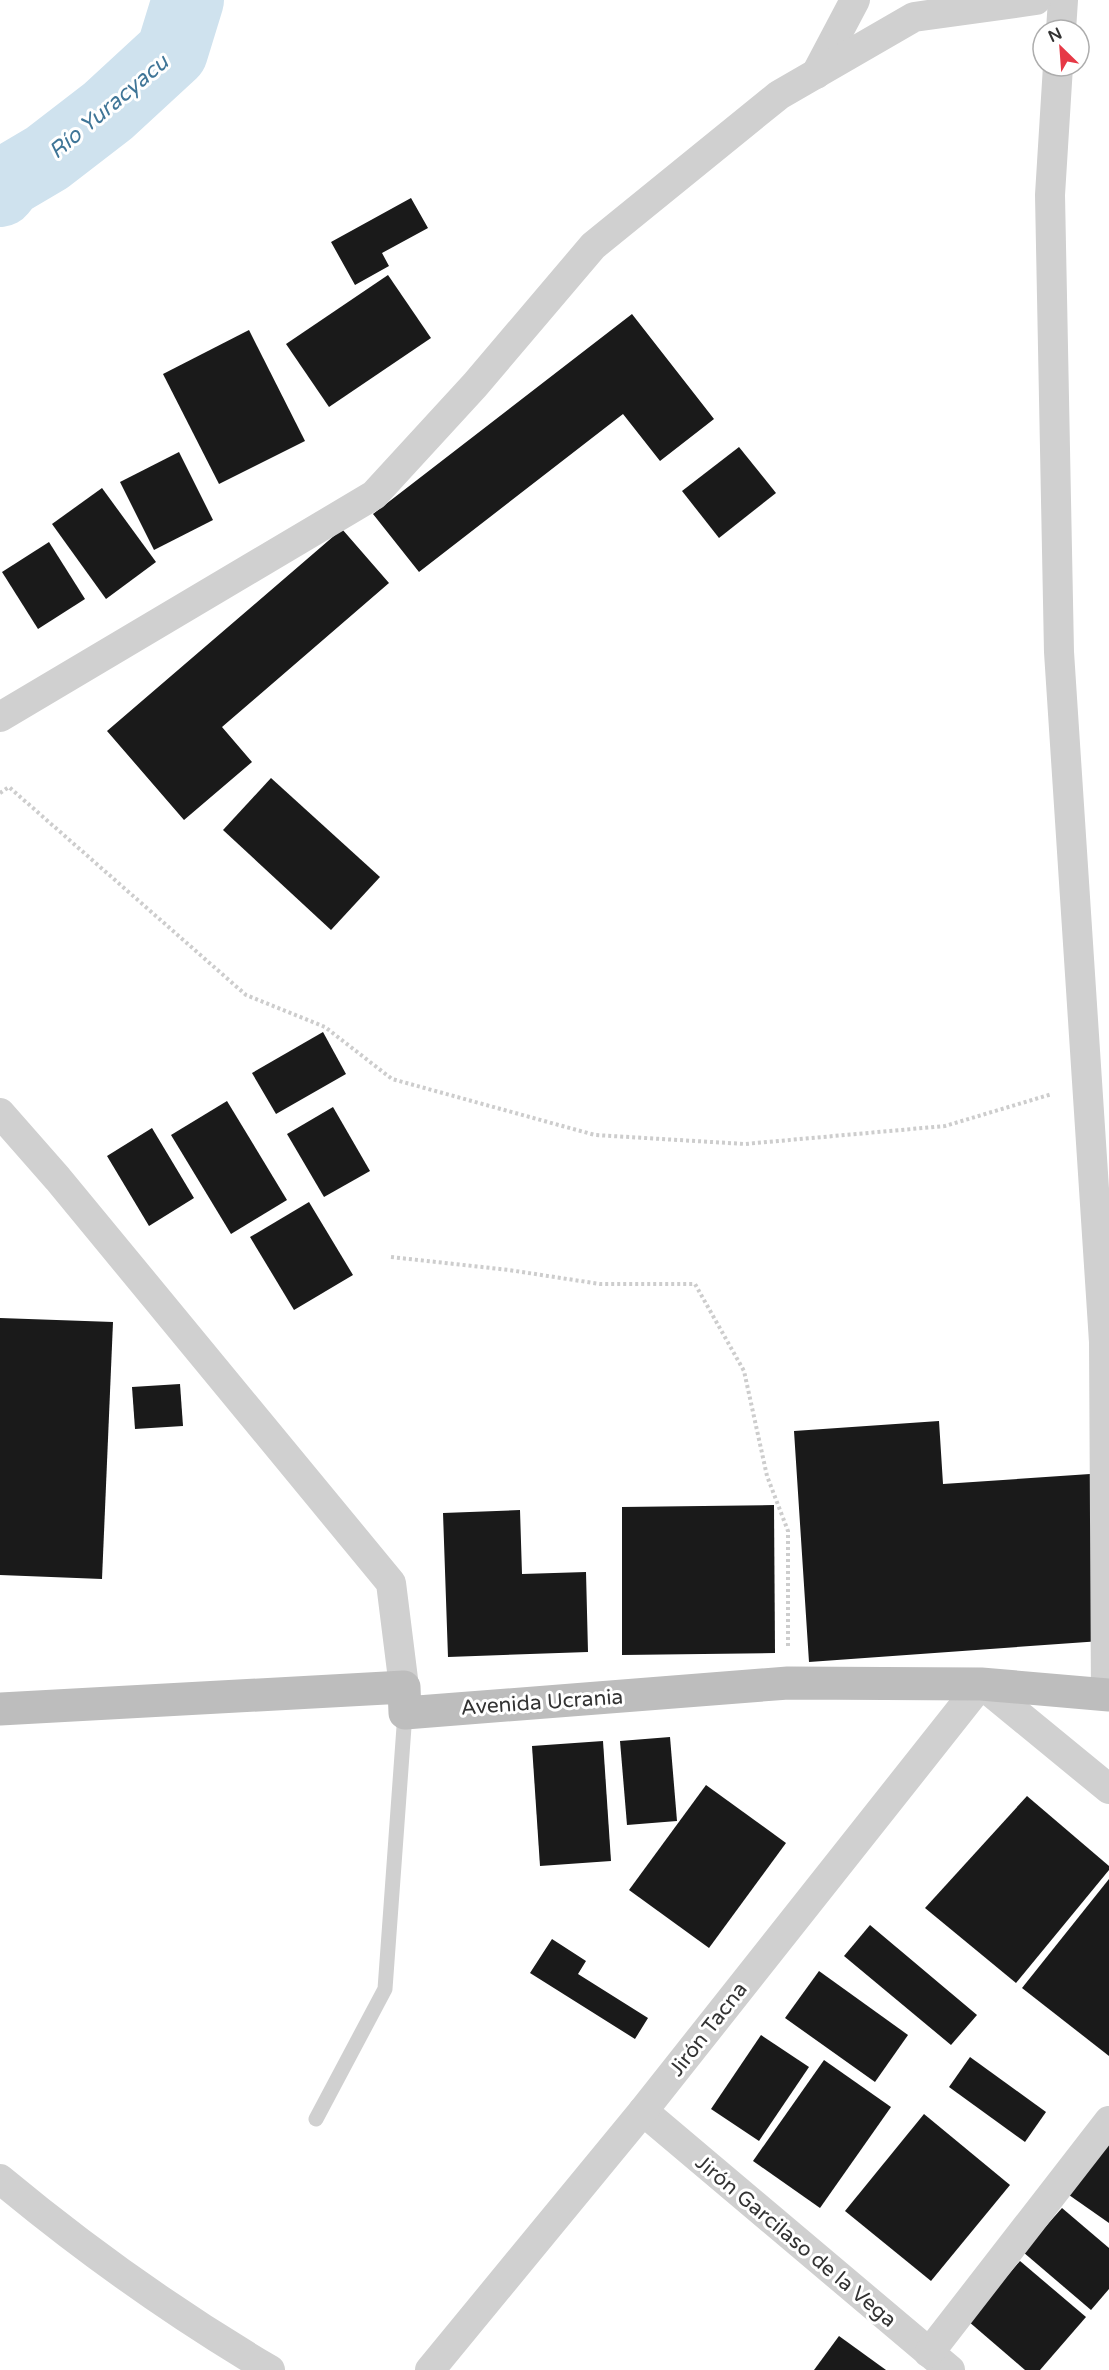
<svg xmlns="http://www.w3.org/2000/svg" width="1109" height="2370" font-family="'Varela Round',sans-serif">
	<rect width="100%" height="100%" fill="#fff"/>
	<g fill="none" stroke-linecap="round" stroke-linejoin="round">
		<polyline stroke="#cfe2ee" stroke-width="72" points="0,191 8,181 47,158 108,111 172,52 188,0"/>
	</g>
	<g fill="#1a1a1a">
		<polygon points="411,198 428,228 382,253 389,266 355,285 331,242"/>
		<polygon points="388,275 431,338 329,407 286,344"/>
		<polygon points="632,314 714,419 660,461 623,414 419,572 373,514"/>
		<polygon points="249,330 305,441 219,484 163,374"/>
		<polygon points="739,447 776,493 719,538 682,491"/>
		<polygon points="179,452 213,520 154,550 120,482"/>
		<polygon points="102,488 156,562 106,599 52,524"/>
		<polygon points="342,529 389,583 222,727 252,762 184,820 107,731"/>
		<polygon points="49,542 85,599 38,629 2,572"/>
		<polygon points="271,778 380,877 331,930 223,830"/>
		<polygon points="323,1032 346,1074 276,1114 252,1073"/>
		<polygon points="227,1101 287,1200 231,1234 171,1135"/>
		<polygon points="333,1107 370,1171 324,1197 287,1134"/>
		<polygon points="152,1128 194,1198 149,1226 107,1156"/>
		<polygon points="309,1202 353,1275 294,1310 250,1237"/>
		<polygon points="0,1318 113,1322 102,1579 0,1575"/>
		<polygon points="180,1384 183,1426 135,1429 132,1387"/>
		<polygon points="939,1421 943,1484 1090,1474 1101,1641 809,1662 794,1431"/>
		<polygon points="774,1505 775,1653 622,1655 622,1507"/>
		<polygon points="520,1510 522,1574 586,1572 588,1652 448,1657 443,1513"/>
		<polygon points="670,1737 677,1821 627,1825 620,1741"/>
		<polygon points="603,1741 611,1861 540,1866 532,1746"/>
		<polygon points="706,1785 786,1843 709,1948 629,1890"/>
		<polygon points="1027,1796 1109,1866 1109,1870 1016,1983 925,1908"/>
		<polygon points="1109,1879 1109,2056 1022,1988"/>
		<polygon points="870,1925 977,2015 951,2045 844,1956"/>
		<polygon points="552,1939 586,1961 578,1974 648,2018 635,2039 530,1973"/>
		<polygon points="819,1971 908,2035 875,2082 785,2018"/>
		<polygon points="761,2035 809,2067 759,2141 711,2109"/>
		<polygon points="970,2057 1046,2112 1025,2142 949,2087"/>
		<polygon points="824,2060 891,2107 820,2208 753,2161"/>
		<polygon points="924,2114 1010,2185 931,2281 845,2211"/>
		<polygon points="1109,2138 1109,2223 1069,2195"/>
		<polygon points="1062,2208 1109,2248 1109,2289 1091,2310 1023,2252"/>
		<polygon points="1020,2261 1086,2317 1040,2370 1025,2370 968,2321"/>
		<polygon points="839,2336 886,2370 814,2370"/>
	</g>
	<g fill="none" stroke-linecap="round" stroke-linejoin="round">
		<g stroke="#cdcdcd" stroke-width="4" stroke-dasharray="3 3" stroke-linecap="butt">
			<polyline points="0,793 9,787 246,995 325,1027 392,1079 595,1135 745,1144 945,1126 1052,1094"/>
			<polyline points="391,1257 509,1270 600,1284 695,1284 744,1371 767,1476 788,1531 788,1646"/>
		</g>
		<polyline stroke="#d0d0d0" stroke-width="15" points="316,2119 385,1989 405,1713"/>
		<g stroke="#d0d0d0" stroke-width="30">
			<polyline points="1061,30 1063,0"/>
			<polyline points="1058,66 1050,195 1059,652 1104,1342 1106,1695"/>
			<polyline points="816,74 855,0"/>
			<polyline points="0,717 374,495 475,385 593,246 779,95 914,17 1036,0"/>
			<polyline points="0,1113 58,1179 391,1583 404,1687"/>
			<polyline points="643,2111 950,2370"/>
			<path d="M0,2179C83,2248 177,2315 270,2370"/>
			<polyline points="929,2353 1109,2121"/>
			<polyline points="430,2370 643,2111 981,1684 1109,1789"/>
		</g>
		<polyline stroke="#bdbdbd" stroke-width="33" points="0,1709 404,1687 405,1713 788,1683 981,1684 1109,1695"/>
	</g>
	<g text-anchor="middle" stroke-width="6" stroke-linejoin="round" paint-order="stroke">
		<g font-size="21" fill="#333" stroke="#fff">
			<text transform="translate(542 1702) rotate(-4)" y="7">Avenida Ucrania</text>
			<text transform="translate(708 2029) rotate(-52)" y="7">Jirón Tacna</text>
			<text transform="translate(796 2241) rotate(40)" y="7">Jirón Garcilaso de la Vega</text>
		</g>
		<g font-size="22" font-style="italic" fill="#3f7597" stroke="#fff">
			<text transform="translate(108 106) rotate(-40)" y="8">Río Yuracyacu</text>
		</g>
	</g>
	<g transform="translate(1061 48) rotate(335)"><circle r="28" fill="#ffffff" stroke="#adadad" stroke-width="1.5"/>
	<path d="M0-4.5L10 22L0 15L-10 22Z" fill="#e63946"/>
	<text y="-9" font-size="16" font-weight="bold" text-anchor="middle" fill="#333333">N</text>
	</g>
</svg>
